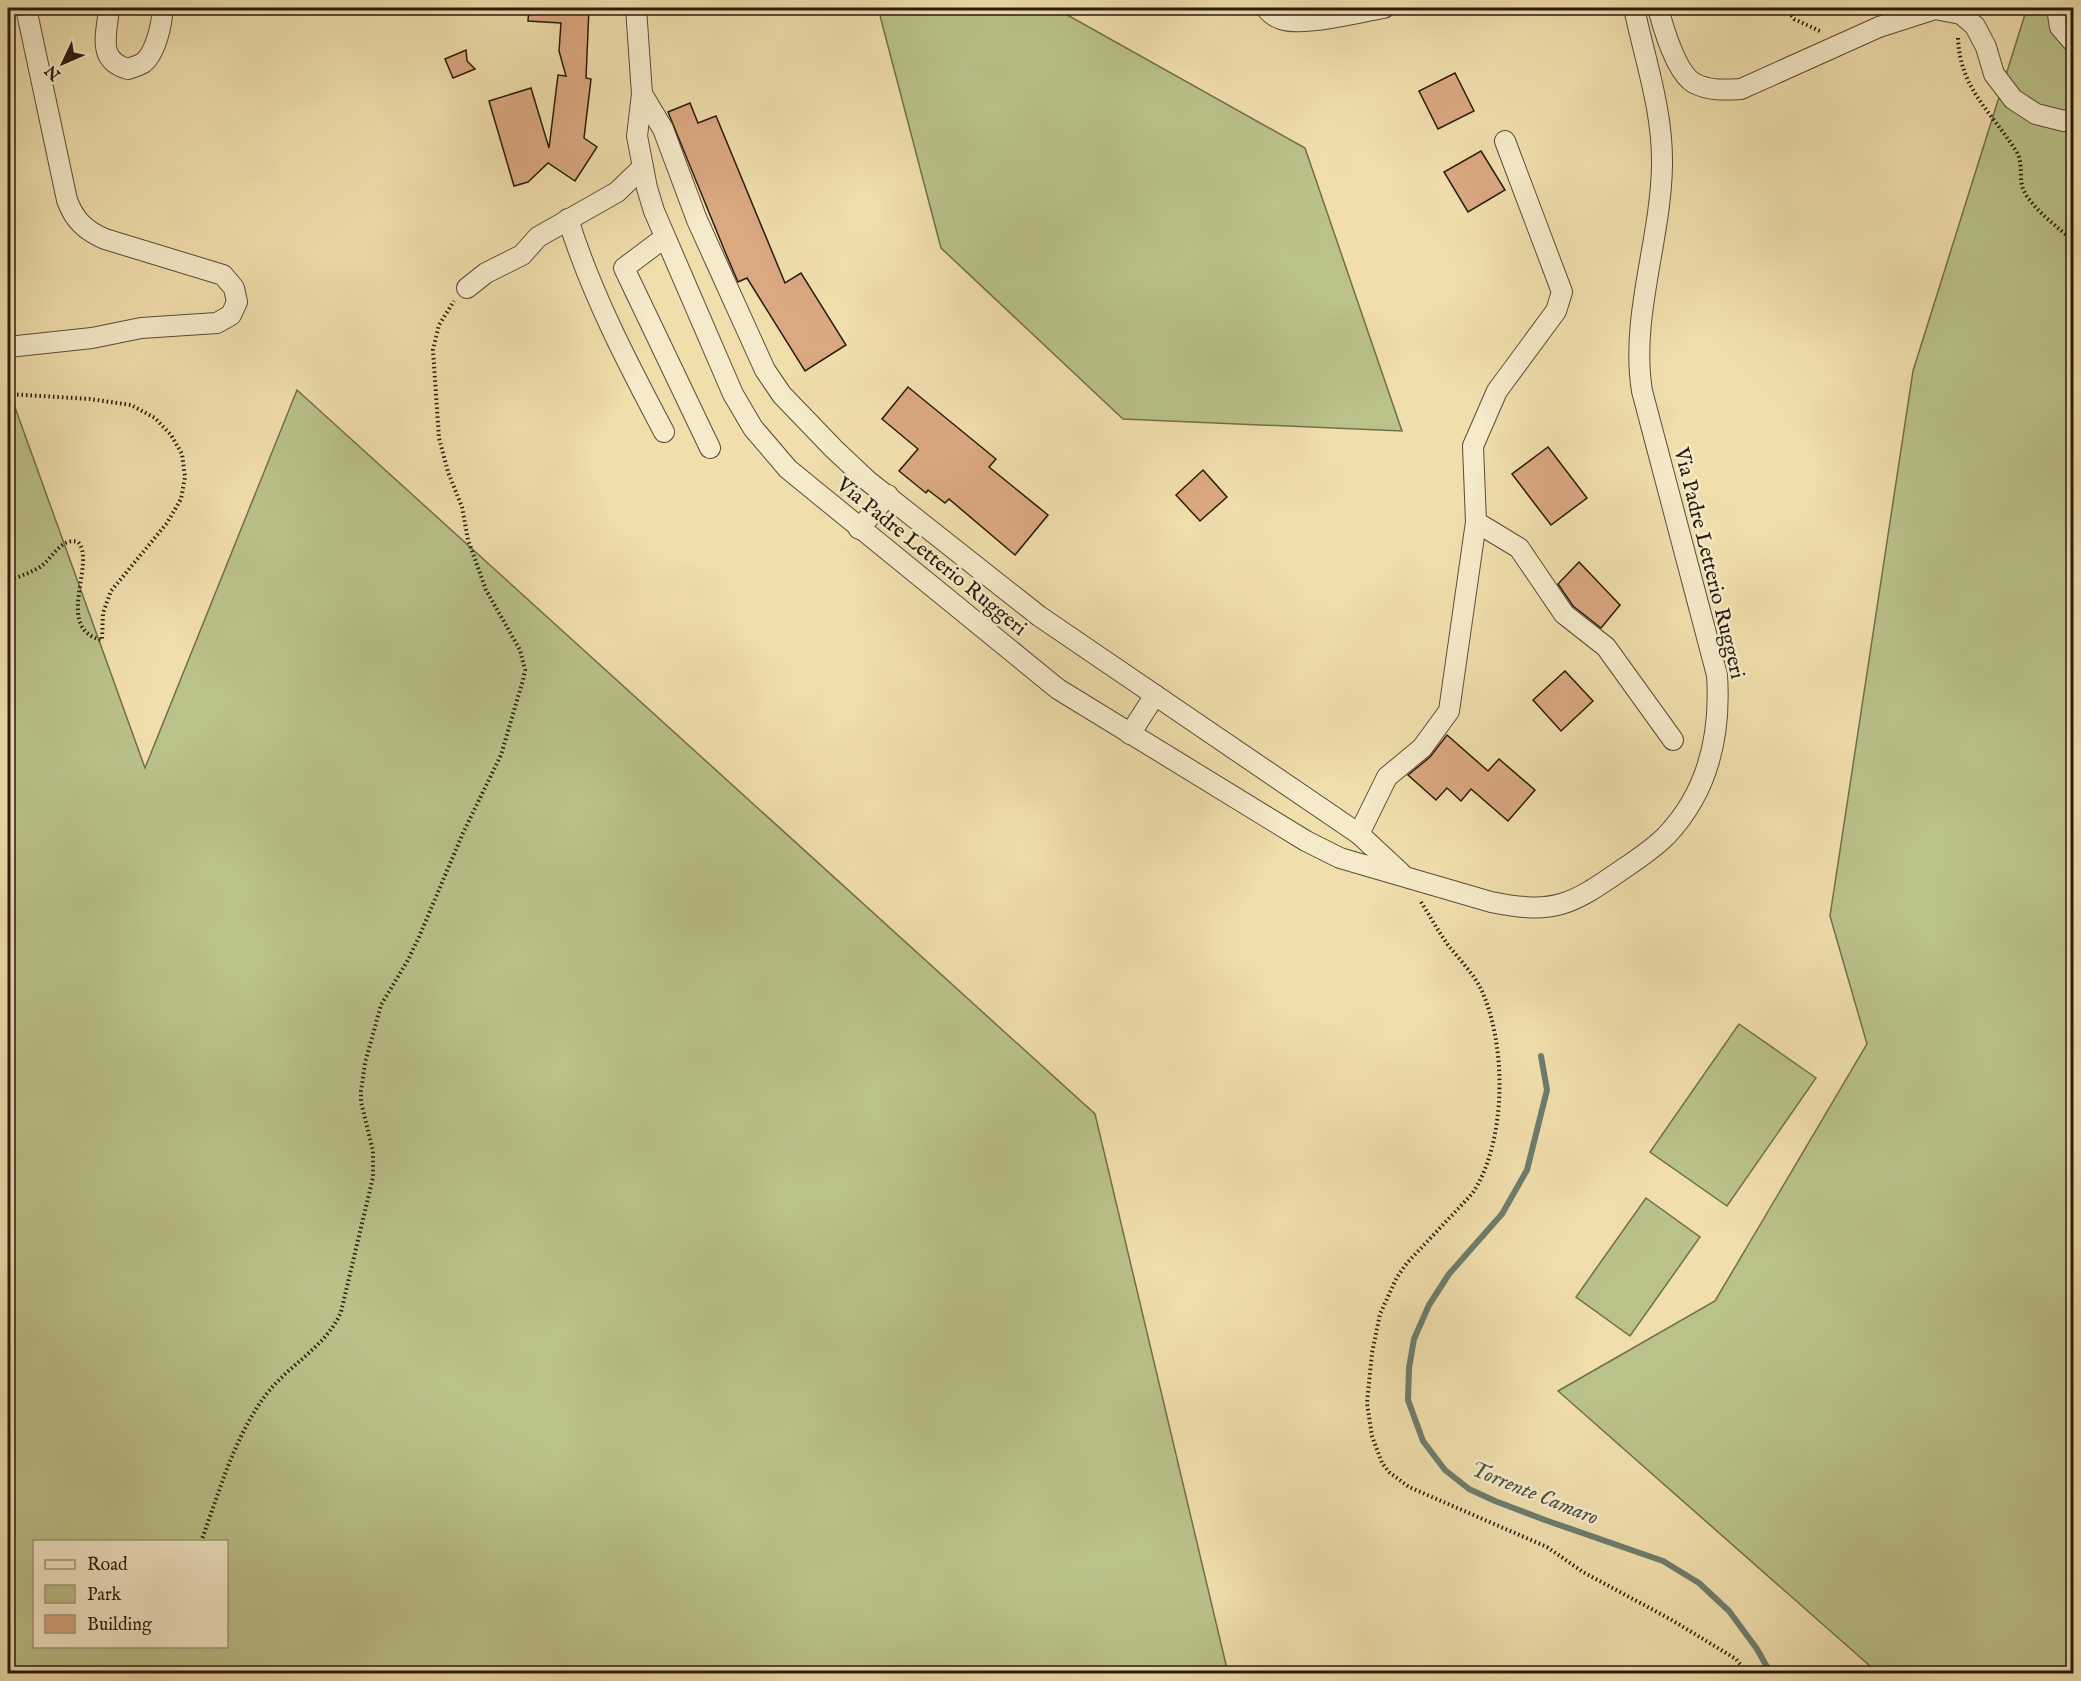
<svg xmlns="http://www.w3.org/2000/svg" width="2081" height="1681" font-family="'IM FELL English',serif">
	<rect width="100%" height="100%" fill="#f0deac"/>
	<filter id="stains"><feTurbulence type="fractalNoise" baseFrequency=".00333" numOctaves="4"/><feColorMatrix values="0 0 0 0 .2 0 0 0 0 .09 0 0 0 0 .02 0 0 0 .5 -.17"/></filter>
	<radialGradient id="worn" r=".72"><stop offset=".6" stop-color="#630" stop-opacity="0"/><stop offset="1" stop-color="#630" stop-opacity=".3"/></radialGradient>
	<g fill="#bac189" stroke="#726e4c" stroke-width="1.5" fill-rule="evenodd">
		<polygon points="878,8 1055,8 1305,148 1402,431 1123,419 941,248"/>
		<polygon points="2027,8 2073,8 2073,1673 1878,1673 1558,1391 1715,1301 1867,1044 1830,916 1913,371"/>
		<path d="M8,388L145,768L297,390L1095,1114L1228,1673H8ZM34,1542H226V1646H34Z"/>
		<polygon points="1739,1024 1816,1078 1727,1206 1650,1152"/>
		<polygon points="1646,1198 1700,1237 1630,1336 1576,1297"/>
	</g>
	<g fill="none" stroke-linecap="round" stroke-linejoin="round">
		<polyline stroke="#6d7c6d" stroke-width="6" points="1541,1056 1547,1090 1527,1170 1502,1214 1449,1274 1429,1305 1414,1339 1409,1368 1408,1400 1423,1441 1445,1470 1469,1489 1495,1501 1545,1520 1663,1561 1699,1583 1729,1611 1757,1649 1771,1674"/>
	</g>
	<g fill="#daa881" stroke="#291b0e" stroke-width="1.5">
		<polygon points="529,8 589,8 586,78 591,79 584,138 597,147 575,181 548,163 528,182 514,186 489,101 531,88 549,148 558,75 566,76 559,51 561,23 528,21"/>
		<polygon points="466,50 467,61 475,69 453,78 445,59"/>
		<polygon points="1455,73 1474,111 1438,129 1419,91"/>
		<polygon points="690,103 698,123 716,116 785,283 801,273 846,345 805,371 747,278 738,282 726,254 668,112"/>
		<polygon points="1481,151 1505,190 1468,212 1444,172"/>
		<polygon points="908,387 996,459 989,467 1048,515 1015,555 949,499 945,503 928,490 926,493 899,471 918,449 882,419"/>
		<polygon points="1548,447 1587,498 1551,525 1512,474"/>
		<polygon points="1203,470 1227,497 1200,521 1176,495"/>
		<polygon points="1579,562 1620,605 1601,628 1573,606 1558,584"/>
		<polygon points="1565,671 1593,701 1561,731 1533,700"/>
		<polygon points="1447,735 1488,771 1499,759 1535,790 1508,821 1471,789 1461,801 1447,788 1436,800 1408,775 1430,757"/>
	</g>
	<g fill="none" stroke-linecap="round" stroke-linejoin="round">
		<defs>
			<g id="street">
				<path d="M109,8C107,34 96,60 128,69C133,67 138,66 143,63C155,54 163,23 162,8"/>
				<path d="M636,8L642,94L637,136L647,188L654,211L733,394L753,428L788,469L1058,689L1306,841L1340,858L1491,902C1555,915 1571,905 1623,869C1638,859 1653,849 1666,836C1709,791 1721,735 1717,675L1642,391C1630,317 1661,240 1662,165C1663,111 1645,60 1634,8"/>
				<path d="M1266,8C1269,12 1275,17 1281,19C1304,27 1359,12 1384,8"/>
				<path d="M1658,8C1663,27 1676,73 1694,83C1709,91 1725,90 1741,89L1879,27L1935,9L1961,14L1975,26L1986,47L1994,74L2013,99L2036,114L2064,121L2074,118"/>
				<polyline points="2057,8 2060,27 2074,43"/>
				<polyline points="642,94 663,129 697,220 765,370 782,395 834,449 868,481 1039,616 1359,834 1401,873"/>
				<path d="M568,219C591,293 628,364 664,432"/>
				<polyline points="664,238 624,268 710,448"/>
				<polyline points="467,288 486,273 522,255 538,237 617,192 643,167"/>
				<path d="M8,347L92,338L141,328L217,323L231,315L237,302L234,288L223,275L105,239C86,231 74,220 67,200L26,8"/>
				<polyline points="1476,522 1519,548 1564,614 1606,647 1673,740"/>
				<polyline points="859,529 888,495"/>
				<polyline points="1130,734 1155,695"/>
				<polyline points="1359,834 1387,777 1422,748 1449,711 1476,522 1473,446 1497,391 1556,311 1562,292 1505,141"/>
			</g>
		</defs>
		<use href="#street" stroke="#5b4c36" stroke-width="22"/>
		<g stroke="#291b0e" stroke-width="4" stroke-dasharray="1.5 3" stroke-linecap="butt">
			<polyline points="1786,8 1794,19 1822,32"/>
			<path d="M1958,38C1960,89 1991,111 2016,151C2024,162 2018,179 2024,191C2032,208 2059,229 2074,241"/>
			<path d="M8,394L90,399L131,405L155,418L171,435L182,454L185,477L181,499L167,523L111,591L103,613L102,640C53,629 97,563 78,542C61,537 53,558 40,567C30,573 19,577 8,580"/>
			<path d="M1421,902C1430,916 1438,931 1448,945C1459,959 1473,973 1481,989C1507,1045 1507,1142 1472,1194L1407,1263L1397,1277L1380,1314L1372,1353L1367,1403L1372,1436L1382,1463L1389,1472L1409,1487L1547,1547L1583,1572L1670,1619L1736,1659L1748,1674"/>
			<path d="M201,1542C219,1492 234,1438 265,1396C288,1365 326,1347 341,1312L373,1177V1151L361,1102V1091L365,1063L381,1005L408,960L419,937L463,833L501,755L523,680L525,670L520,650L486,590L468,540L462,507L448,472L439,438L433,350L439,325L454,301"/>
		</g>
		<use href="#street" stroke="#f5eac9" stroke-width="20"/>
	</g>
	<g text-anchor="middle" stroke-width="5" stroke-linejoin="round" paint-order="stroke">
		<g font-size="21" fill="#291b0e" stroke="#f5eac9">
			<text transform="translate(932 556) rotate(39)" y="7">Via Padre Letterio Ruggeri</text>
			<text transform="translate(1710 563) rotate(76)" y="7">Via Padre Letterio Ruggeri</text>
		</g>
		<g font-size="22" font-style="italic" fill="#515346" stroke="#f5eac9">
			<text transform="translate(1535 1492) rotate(22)" y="8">Torrente Camaro</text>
		</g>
	</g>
	<rect width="2081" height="1681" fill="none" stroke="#f0deac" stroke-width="30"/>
	<rect x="9" y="9" width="2063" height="1663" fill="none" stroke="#291b0e" stroke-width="3"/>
	<rect x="15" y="15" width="2051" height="1651" fill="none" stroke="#291b0e" stroke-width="1.5"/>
	<rect x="33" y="1540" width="195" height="108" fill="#f5eac9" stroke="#a3977e" stroke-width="1.5"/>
	<rect x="45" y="1560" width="30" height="9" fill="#f5eac9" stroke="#a3977e" stroke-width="1.5"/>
	<text x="87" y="1570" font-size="18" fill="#291b0e">Road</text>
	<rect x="45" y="1585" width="30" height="18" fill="#bac189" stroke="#a3977e" stroke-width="1.5"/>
	<text x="87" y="1600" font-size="18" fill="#291b0e">Park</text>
	<rect x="45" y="1615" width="30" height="18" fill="#daa881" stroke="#a3977e" stroke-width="1.5"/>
	<text x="87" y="1630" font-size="18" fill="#291b0e">Building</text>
	<g transform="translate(63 63) rotate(226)" stroke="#f5eac9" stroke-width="4.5" paint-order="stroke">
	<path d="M0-4.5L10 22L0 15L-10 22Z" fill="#291b0e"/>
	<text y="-9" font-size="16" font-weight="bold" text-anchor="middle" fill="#291b0e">N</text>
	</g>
	<rect width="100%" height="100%" filter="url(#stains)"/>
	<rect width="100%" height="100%" fill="url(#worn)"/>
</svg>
